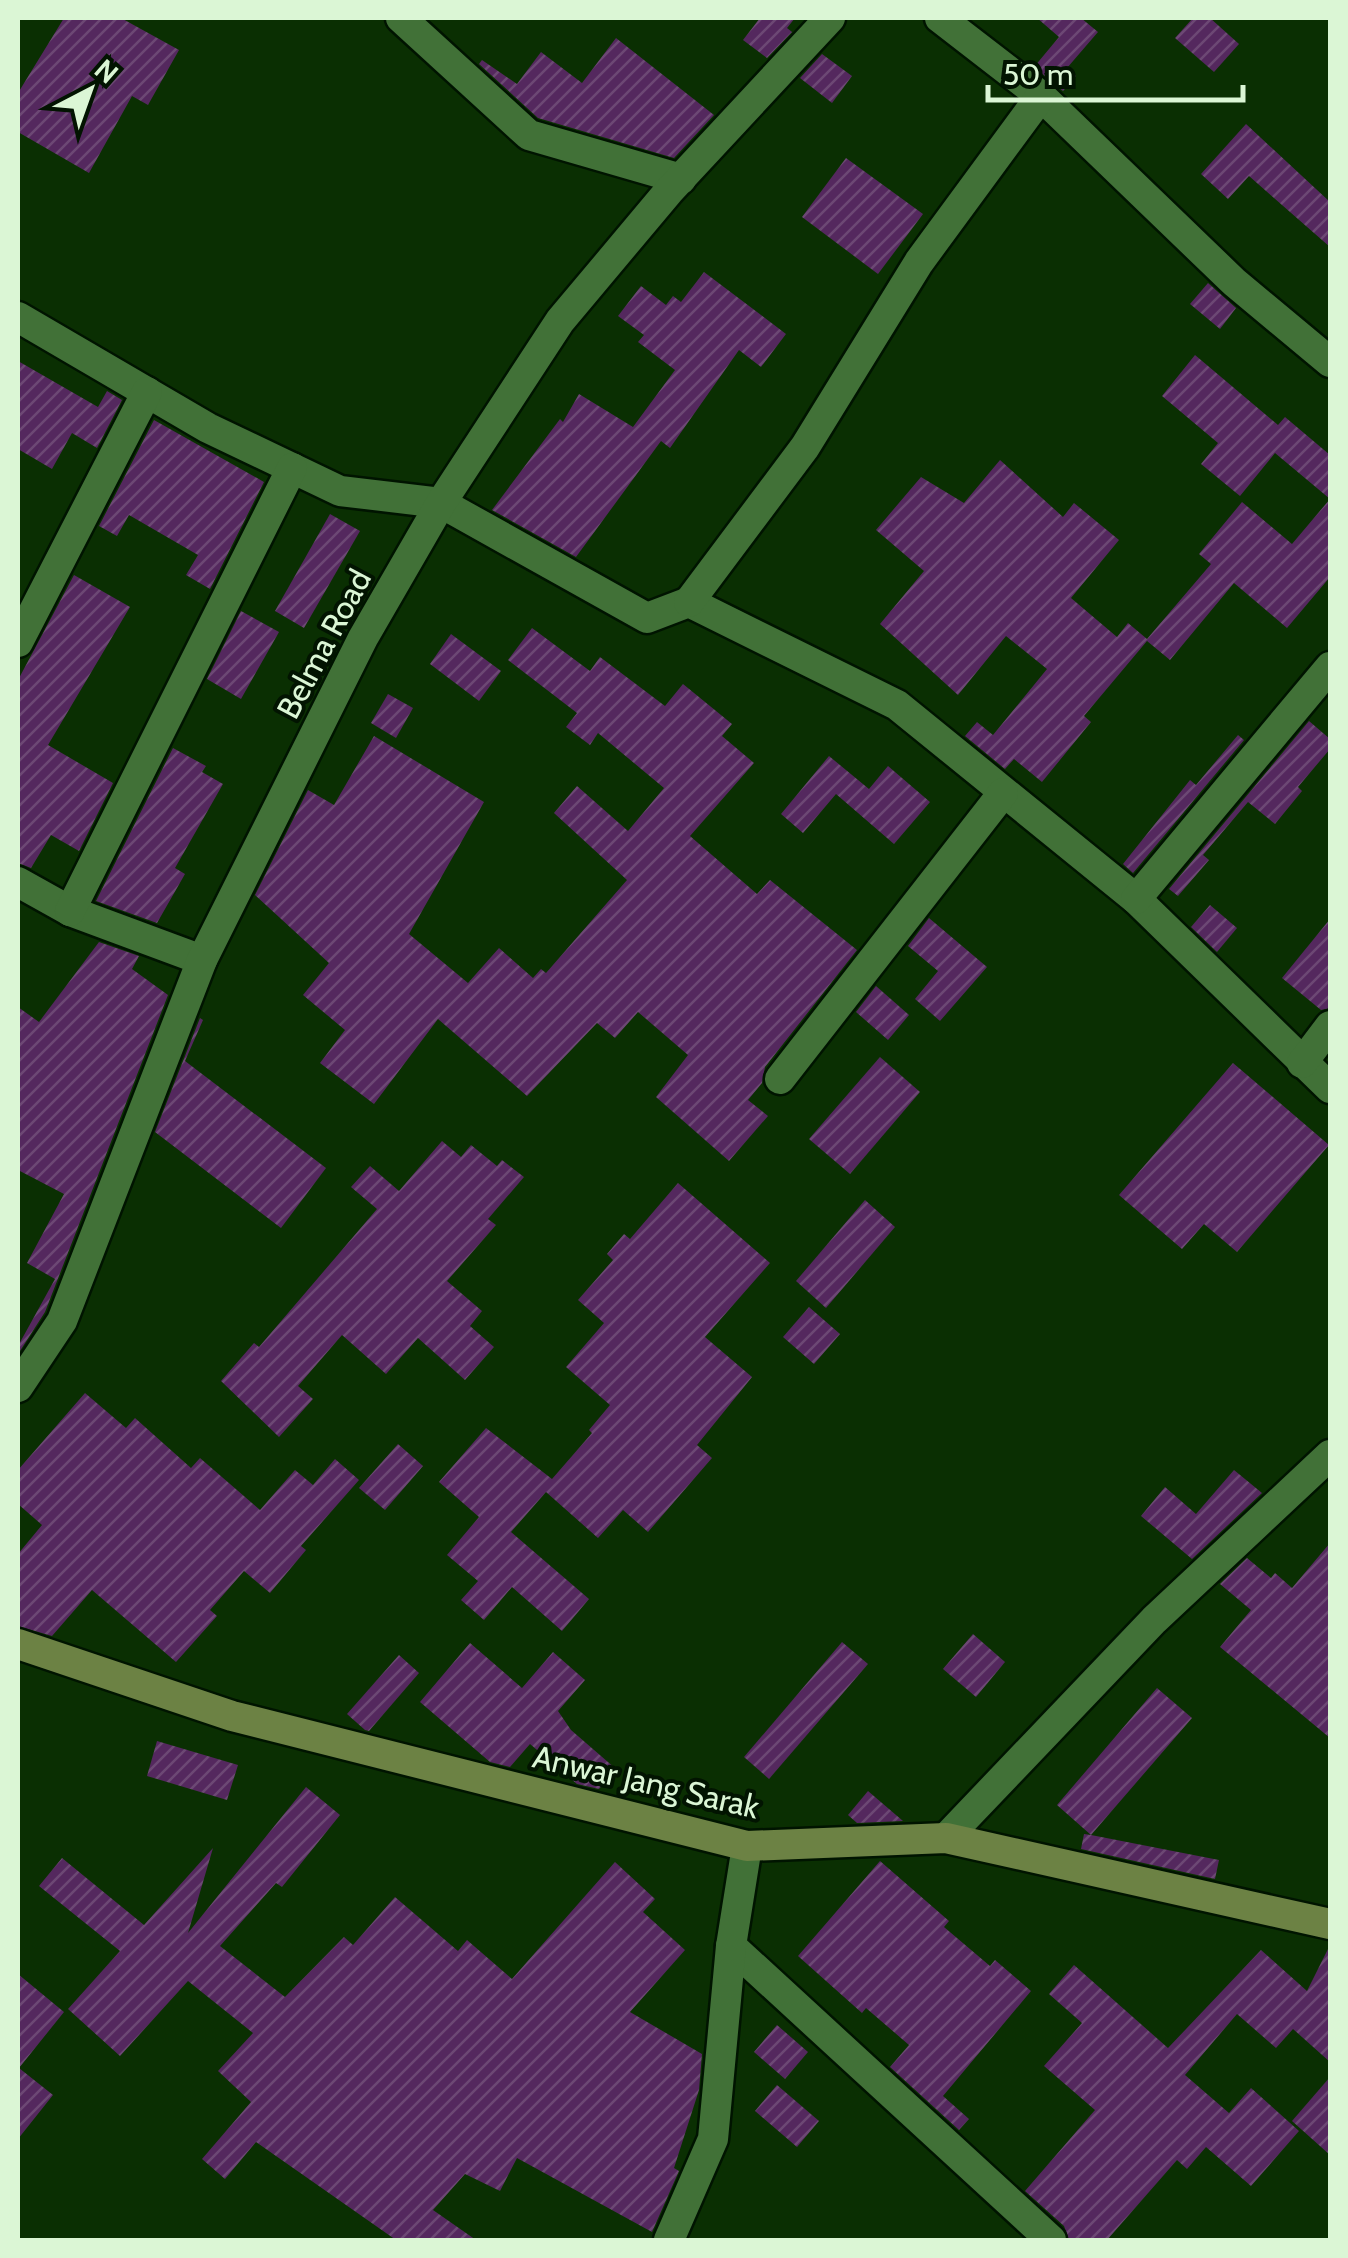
<svg xmlns="http://www.w3.org/2000/svg" width="1348" height="2258" font-family="Cabin,sans-serif">
	<defs>
		<pattern id="building-hatch" width="6" height="6" patternUnits="userSpaceOnUse" patternTransform="scale(2.5)"><rect width="6" height="6" fill="#54285e"/><path d="M-1 1l2-2M0 6l6-6M5 7l2-2" fill="none" stroke="#6c4874"/></pattern>
	</defs>
	<rect width="100%" height="100%" fill="#0a2f02"/>
	<g fill="url(#building-hatch)">
		<polygon points="64,18 121,18 179,50 148,105 132,96 89,173 18,132 18,93"/>
		<polygon points="760,18 795,18 787,28 792,32 767,58 743,40"/>
		<polygon points="1037,18 1081,18 1098,32 1067,68 1076,76 1063,91 1034,67 1059,37"/>
		<polygon points="1193,18 1210,18 1239,44 1214,72 1175,38"/>
		<polygon points="616,38 714,115 674,158 538,118 479,64 482,60 517,84 541,52 582,83"/>
		<polygon points="822,54 852,76 832,103 800,78"/>
		<polygon points="1246,124 1330,202 1330,247 1249,176 1228,199 1201,174"/>
		<polygon points="846,158 923,214 878,274 802,217"/>
		<polygon points="704,272 786,334 761,367 739,350 670,448 661,441 576,557 492,510 560,419 563,422 579,394 633,427 675,370 638,342 644,335 618,316 641,286 666,305 673,296 681,302"/>
		<polygon points="1208,283 1236,308 1220,329 1190,304"/>
		<polygon points="1195,355 1278,425 1285,417 1330,455 1330,577 1287,628 1234,583 1170,660 1147,641 1084,716 1091,722 1042,782 1014,759 1005,769 965,736 977,722 993,735 1047,669 1006,636 958,695 880,624 924,571 876,530 921,477 964,503 1000,460 1063,517 1074,503 1119,540 1071,598 1117,637 1128,623 1147,639 1211,564 1199,554 1242,502 1292,544 1330,499 1275,453 1240,496 1201,464 1218,443 1162,396"/>
		<polygon points="18,361 98,407 107,391 122,400 97,448 72,433 52,469 18,449"/>
		<polygon points="154,420 264,482 210,589 186,575 198,555 129,515 117,536 99,526"/>
		<polygon points="330,514 360,531 304,628 275,611"/>
		<polygon points="74,575 130,607 48,745 113,783 79,851 51,835 31,868 18,863 18,680"/>
		<polygon points="241,611 279,632 241,699 207,679"/>
		<polygon points="532,628 590,671 600,657 665,706 683,684 732,724 722,736 754,763 690,836 757,894 770,880 857,950 765,1067 762,1083 748,1100 768,1116 729,1161 656,1097 688,1055 638,1012 615,1038 597,1023 527,1096 438,1019 374,1104 320,1063 345,1030 303,995 329,963 255,895 308,790 334,805 374,736 484,802 409,934 468,983 499,948 533,978 541,969 546,973 627,880 554,813 577,786 628,831 664,788 598,733 590,745 566,727 577,713 508,660"/>
		<polygon points="451,634 501,671 479,701 430,664"/>
		<polygon points="388,694 413,708 396,738 371,723"/>
		<polygon points="1309,721 1330,739 1330,749 1298,787 1302,791 1275,824 1248,802 1203,855 1209,860 1178,896 1169,889"/>
		<polygon points="1238,735 1244,740 1133,873 1123,864 1190,780 1196,785"/>
		<polygon points="173,748 206,766 202,772 223,784 175,868 185,874 157,923 96,901"/>
		<polygon points="829,756 869,789 888,766 930,802 894,844 836,794 803,833 781,814"/>
		<polygon points="1210,905 1237,928 1217,952 1191,927"/>
		<polygon points="929,918 987,967 940,1021 915,999 938,971 908,946"/>
		<polygon points="1330,919 1330,1008 1321,1010 1282,978"/>
		<polygon points="99,942 139,956 132,969 168,995 45,1312 18,1354 18,1346 55,1279 27,1263 64,1194 18,1170 18,1007 39,1022"/>
		<polygon points="876,986 909,1015 888,1040 856,1012"/>
		<polygon points="200,1018 203,1020 185,1061 326,1168 281,1228 155,1132"/>
		<polygon points="880,1057 920,1092 850,1174 809,1139"/>
		<polygon points="1233,1063 1329,1145 1237,1252 1204,1224 1182,1249 1119,1195"/>
		<polygon points="442,1141 461,1157 471,1145 497,1166 502,1160 524,1177 488,1219 496,1225 447,1281 482,1311 470,1326 494,1347 465,1380 418,1338 386,1374 342,1335 298,1386 313,1399 279,1437 221,1381 254,1343 259,1347 377,1209 351,1187 370,1166 399,1191"/>
		<polygon points="678,1183 770,1263 705,1337 752,1377 697,1445 712,1458 648,1532 623,1510 598,1538 546,1492 511,1532 589,1599 562,1631 512,1587 484,1620 461,1600 478,1581 447,1555 479,1517 439,1482 486,1428 552,1479 592,1433 589,1430 610,1405 566,1367 604,1323 578,1300 613,1260 607,1254 624,1234 630,1239"/>
		<polygon points="865,1200 895,1227 826,1308 796,1281"/>
		<polygon points="809,1307 840,1334 814,1364 783,1337"/>
		<polygon points="85,1393 126,1428 135,1418 191,1468 200,1458 260,1510 295,1470 313,1485 335,1459 359,1480 301,1546 306,1550 270,1593 244,1571 210,1610 217,1616 176,1662 92,1590 52,1636 18,1626 18,1554 42,1525 18,1504 18,1470"/>
		<polygon points="398,1444 423,1466 385,1510 359,1488"/>
		<polygon points="1234,1470 1262,1493 1192,1559 1141,1516 1165,1487 1196,1514"/>
		<polygon points="1330,1543 1330,1738 1220,1647 1251,1610 1220,1584 1247,1558 1271,1578 1275,1573 1292,1588"/>
		<polygon points="973,1634 1005,1662 976,1697 943,1669"/>
		<polygon points="842,1642 868,1664 769,1779 744,1757"/>
		<polygon points="470,1643 522,1688 553,1652 585,1680 558,1711 571,1730 616,1769 599,1789 577,1784 530,1744 510,1767 490,1762 420,1702"/>
		<polygon points="399,1655 419,1673 369,1731 365,1730 347,1714"/>
		<polygon points="1157,1688 1192,1718 1091,1835 1219,1860 1215,1879 1081,1849 1084,1834 1091,1835 1057,1805"/>
		<polygon points="157,1741 238,1765 227,1800 147,1776"/>
		<polygon points="306,1787 340,1815 282,1887 276,1883 220,1946 285,1997 344,1937 353,1945 395,1897 458,1951 467,1940 512,1979 615,1862 655,1899 643,1912 685,1950 630,2012 702,2054 699,2090 674,2168 679,2171 652,2232 517,2158 500,2191 465,2174 433,2210 476,2240 396,2240 256,2142 225,2179 202,2159 251,2102 218,2071 253,2033 188,1981 120,2056 68,2009 120,1951 39,1886 62,1858 144,1925 213,1848 188,1933"/>
		<polygon points="868,1791 903,1821 857,1823 848,1815"/>
		<polygon points="880,1861 949,1921 944,1927 990,1966 995,1960 1031,1991 943,2096 969,2119 959,2130 890,2067 909,2045 866,2008 862,2013 798,1956"/>
		<polygon points="1330,1945 1330,2062 1293,2029 1276,2048 1237,2014 1185,2075 1229,2113 1251,2088 1299,2131 1251,2186 1206,2147 1187,2169 1177,2160 1107,2240 1069,2240 1064,2226 1025,2191 1095,2110 1044,2066 1082,2023 1049,1994 1074,1965 1168,2048 1261,1950 1307,1991"/>
		<polygon points="18,1974 64,2012 19,2068 53,2095 18,2139"/>
		<polygon points="777,2025 808,2052 785,2079 754,2052"/>
		<polygon points="1330,2077 1330,2155 1292,2121"/>
		<polygon points="777,2085 819,2121 797,2147 755,2111"/>
	</g>
	<g fill="none" stroke-linecap="round" stroke-linejoin="round">
		<defs>
			<g id="street">
				<polyline points="401,18 529,135 681,179"/>
				<polyline points="940,18 1041,96 1234,282 1330,362"/>
				<polyline points="18,317 208,428 340,491 441,503 647,618 689,602 897,705 1136,899 1330,1088"/>
				<polyline points="689,602 805,447 919,262 1041,96"/>
				<polyline points="18,642 147,392"/>
				<polyline points="18,882 70,911 202,960"/>
				<polyline points="1136,899 1330,667"/>
				<polyline points="70,911 292,468"/>
				<polyline points="1302,1063 1330,1026"/>
				<polyline points="780,1079 1003,793"/>
				<polyline points="18,1387 62,1321 202,960 363,638 441,503 560,321 669,191 830,18"/>
				<polyline points="946,1838 1154,1620 1330,1455"/>
				<polyline points="731,1946 1051,2240"/>
				<polyline points="669,2240 713,2139 731,1946 747,1846"/>
			</g>
			<polyline id="secondary" points="18,1644 232,1716 747,1846 946,1838 1330,1924"/>
		</defs>
		<use href="#street" stroke="#001400" stroke-width="35"/>
		<use href="#secondary" stroke="#001400" stroke-width="35"/>
		<use href="#street" stroke="#417137" stroke-width="30"/>
		<use href="#secondary" stroke="#6c8244" stroke-width="30"/>
	</g>
	<g text-anchor="middle" stroke-width="8" stroke-linejoin="round" paint-order="stroke">
		<g font-size="32" fill="#dbf6d5" stroke="#021401">
			<text transform="translate(324 644) rotate(-62)" y="11">Belma Road</text>
			<text transform="translate(646 1782) rotate(13)" y="11">Anwar Jang Sarak</text>
		</g>
	</g>
	<rect width="1348" height="2258" fill="none" stroke="#dbf6d5" stroke-width="40"/>
	<g transform="translate(90 90) rotate(41)" stroke="#021401" stroke-width="8" paint-order="stroke">
	<path d="M0-8L18 38L0 25L-18 38Z" fill="#dbf6d5"/>
	<text y="-15" font-size="28" font-weight="bold" text-anchor="middle" fill="#dbf6d5">N</text>
	</g>
	<path d="M988 85v15h255v-15" fill="none" stroke="#dbf6d5" stroke-width="5"/>
	<text x="1003" y="85" font-size="30" fill="#dbf6d5" stroke="#021401" stroke-width="8" paint-order="stroke">50 m</text>
</svg>
